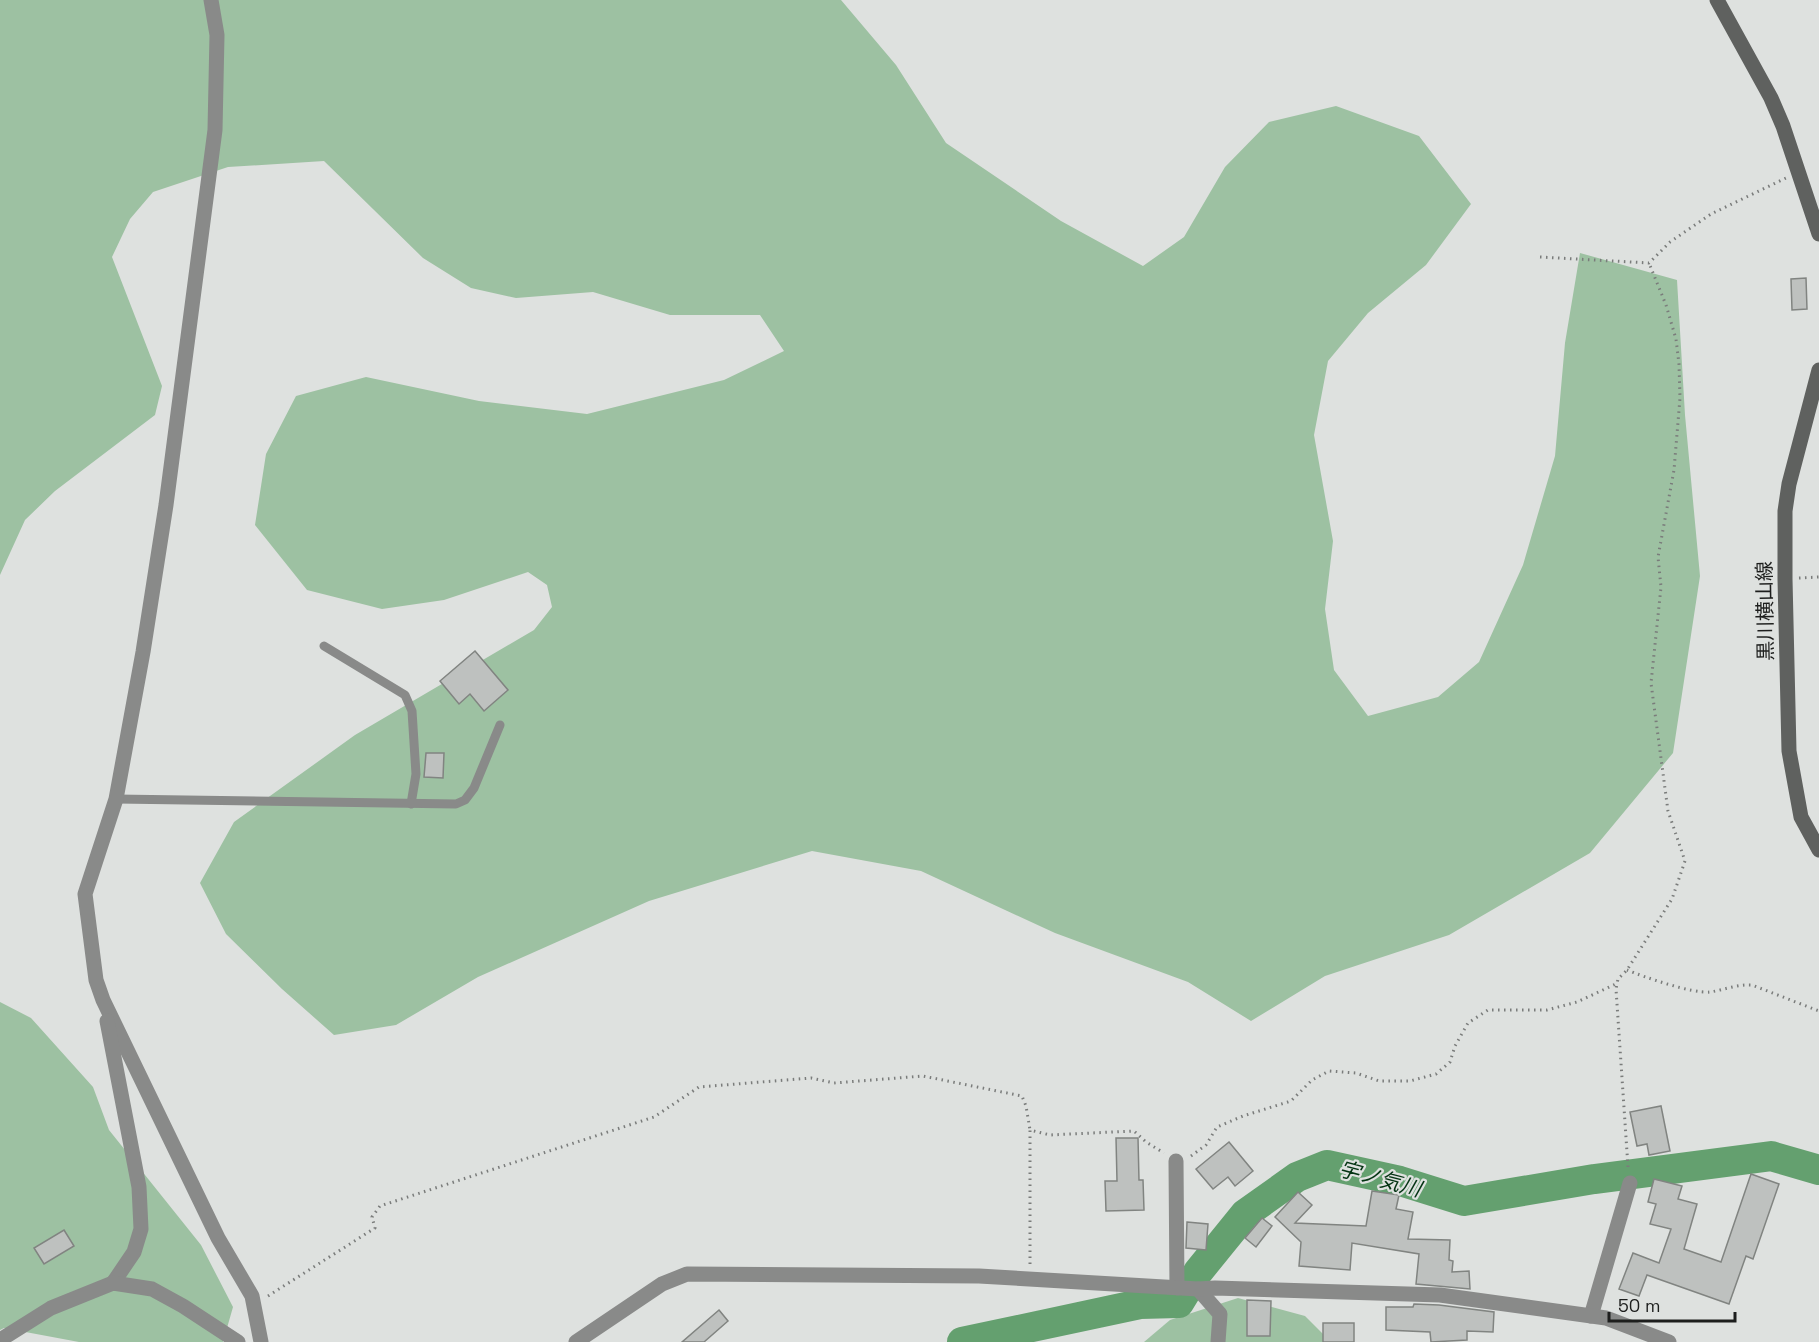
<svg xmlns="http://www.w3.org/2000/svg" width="1819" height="1342" font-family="'Space Grotesk','Noto Sans JP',sans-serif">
	<rect width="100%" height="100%" fill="#dee1df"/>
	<g fill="#9dc1a2">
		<polygon points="0,0 841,0 896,65 946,143 1061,221 1143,266 1184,237 1225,167 1269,122 1336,106 1419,136 1471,204 1426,265 1368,313 1328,361 1314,435 1333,541 1325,609 1334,670 1368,716 1438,697 1479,662 1523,565 1555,456 1565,343 1580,253 1677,280 1685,415 1700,576 1673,753 1590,853 1449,935 1325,976 1251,1021 1188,982 1055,933 921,871 812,851 649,901 478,977 396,1025 334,1035 282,989 226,934 200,883 234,822 355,735 534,630 552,607 547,585 528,572 444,600 382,609 307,590 255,525 266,454 296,396 366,377 479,401 587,414 724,380 784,351 760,315 670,315 593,292 516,298 471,288 423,258 324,161 228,167 153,192 130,219 112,257 162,386 155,415 55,491 25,520 0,575"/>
		<polygon points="0,1002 31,1018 93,1087 109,1130 201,1245 233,1307 223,1342 79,1342 4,1328 0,1330"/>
		<polygon points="1238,1298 1305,1316 1331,1342 1144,1342 1170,1320"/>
	</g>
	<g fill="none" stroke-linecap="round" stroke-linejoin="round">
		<polyline stroke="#64a06f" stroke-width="30" points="962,1342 1140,1304 1179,1303 1198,1272 1245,1214 1297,1177 1327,1165 1400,1181 1464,1201 1594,1179 1771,1156 1819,1170"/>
	</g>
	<g fill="#bec1bf" stroke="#818481" stroke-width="1.5">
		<polygon points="1806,278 1807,309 1792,310 1791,279"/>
		<polygon points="475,651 508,690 484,711 470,694 459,704 440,681"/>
		<polygon points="426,753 444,753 443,778 424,777"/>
		<polygon points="1661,1106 1670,1151 1649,1155 1647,1144 1637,1146 1630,1112"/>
		<polygon points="1116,1138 1138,1138 1139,1180 1143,1180 1144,1210 1106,1211 1105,1181 1117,1181"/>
		<polygon points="1229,1142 1253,1171 1235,1186 1228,1177 1213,1189 1196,1169"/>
		<polygon points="1751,1174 1779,1184 1753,1259 1746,1256 1729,1304 1647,1275 1639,1296 1619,1289 1633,1253 1659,1263 1671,1229 1650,1224 1656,1204 1648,1202 1654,1179 1682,1186 1678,1199 1697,1204 1684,1249 1721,1262"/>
		<polygon points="1372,1191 1399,1195 1396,1209 1413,1212 1408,1239 1450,1240 1449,1260 1453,1261 1452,1272 1469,1271 1470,1289 1416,1284 1419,1254 1352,1243 1350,1270 1299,1266 1301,1242 1275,1217 1298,1192 1312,1205 1295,1223 1366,1226"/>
		<polygon points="1262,1218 1272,1226 1256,1247 1245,1238"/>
		<polygon points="1187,1222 1208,1224 1206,1250 1186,1248"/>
		<polygon points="64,1230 74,1246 44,1264 34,1248"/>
		<polygon points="1247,1300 1271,1301 1270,1336 1247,1336"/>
		<polygon points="1414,1304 1439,1305 1494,1312 1493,1332 1467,1331 1467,1340 1431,1342 1430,1332 1386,1330 1386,1307 1413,1307"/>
		<polygon points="719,1310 728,1321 704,1342 682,1342"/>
		<rect x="1323" y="1323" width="31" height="19"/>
	</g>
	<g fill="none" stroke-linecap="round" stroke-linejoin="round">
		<g stroke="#7a7c7b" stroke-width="3" stroke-dasharray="1.5 4.5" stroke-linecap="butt">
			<polyline points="1540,257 1649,263 1670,242 1711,214 1786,178"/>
			<polyline points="1799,578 1819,577"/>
			<path d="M1627,970C1644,977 1693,994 1710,992C1724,990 1737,984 1752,985L1819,1011"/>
			<polyline points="1191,1156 1206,1145 1217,1127 1243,1116 1291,1101 1312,1080 1329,1071 1356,1073 1379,1081 1410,1081 1436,1074 1450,1062 1455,1046 1468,1023 1488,1010 1547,1010 1577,1002 1618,983"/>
			<polyline points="1628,1167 1616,989 1618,979 1627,970 1672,899 1685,861 1668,811 1651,683 1661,587 1658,557 1674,470 1680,398 1679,364 1676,339 1666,305 1649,263"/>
			<polyline points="1030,1264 1030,1130 1050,1135 1134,1131 1146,1142 1164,1153"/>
			<polyline points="268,1296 375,1228 372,1217 380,1206 654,1117 699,1087 811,1078 834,1083 923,1076 1022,1096 1026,1106 1030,1130"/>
		</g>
		<g stroke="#898a89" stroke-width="9">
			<polyline points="324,646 405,695 412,711 416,774 411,804"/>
			<polyline points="116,799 456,804 465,800 474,788 500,725"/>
		</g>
		<g stroke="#898a89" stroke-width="15">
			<polyline points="211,0 217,35 215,130 166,505 143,652 116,799 85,894 96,980 103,1000 218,1238 252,1296 261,1342"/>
			<polyline points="107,1021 139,1187 141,1229 134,1252 113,1283"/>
			<polyline points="1176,1161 1177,1288"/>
			<polyline points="1198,1289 1220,1314 1218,1342"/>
			<polyline points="1591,1316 1630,1183"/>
			<polyline points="0,1340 51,1308 113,1283 152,1289 183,1306 238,1342"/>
			<polyline points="576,1342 662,1284 687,1274 979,1276 1198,1289 1215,1288 1440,1295 1606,1318 1669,1342"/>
		</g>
		<g stroke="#5f615f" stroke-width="15">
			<polyline points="1717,0 1771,98 1783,126 1819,234"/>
			<polyline points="1819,370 1789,484 1785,511 1785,579 1789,751 1801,817 1819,850"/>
		</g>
	</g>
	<g text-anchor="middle" stroke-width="4.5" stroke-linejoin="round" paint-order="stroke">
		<g font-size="20" fill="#1d1e1d" stroke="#dee1df">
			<text transform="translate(1765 611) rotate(-91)" y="7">黒川横山線</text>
		</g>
		<g font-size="21" font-style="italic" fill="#043413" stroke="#dee1df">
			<text transform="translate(1380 1179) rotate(15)" y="7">宇ノ気川</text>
		</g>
	</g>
	<path d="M1609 1312v9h126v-9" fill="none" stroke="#1d1e1d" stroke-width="3"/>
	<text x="1618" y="1312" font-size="18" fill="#1d1e1d" stroke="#dee1df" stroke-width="4.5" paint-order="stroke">50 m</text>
</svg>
